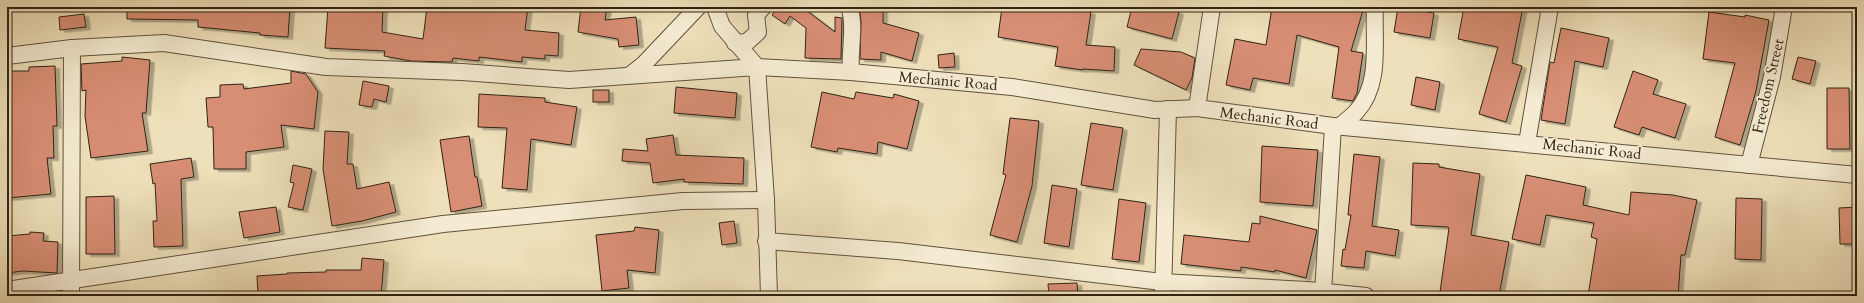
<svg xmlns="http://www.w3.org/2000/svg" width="1864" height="303" font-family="Cardo,serif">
	<defs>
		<filter id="shadow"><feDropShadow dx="4.5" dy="2.5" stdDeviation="0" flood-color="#0004"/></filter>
	</defs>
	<rect width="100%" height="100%" fill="#eee0ba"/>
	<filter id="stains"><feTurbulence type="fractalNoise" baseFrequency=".005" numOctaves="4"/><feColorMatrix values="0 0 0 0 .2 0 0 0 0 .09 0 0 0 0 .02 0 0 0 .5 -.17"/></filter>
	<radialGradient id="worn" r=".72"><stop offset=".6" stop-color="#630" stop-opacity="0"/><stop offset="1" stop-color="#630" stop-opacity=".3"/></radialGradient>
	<g fill="#d88e74" stroke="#302314" filter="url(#shadow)">
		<polygon points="127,7 290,7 288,37 260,35 260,33 198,27 198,20 127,19"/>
		<polygon points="328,7 383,7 382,32 423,39 427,7 528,7 525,30 559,33 558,56 545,55 545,59 522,57 522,62 479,57 479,61 453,58 452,62 411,61 384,56 385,51 325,48"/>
		<polygon points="581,7 607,7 605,20 636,17 639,45 619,47 618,39 578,32"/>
		<polygon points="778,7 802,7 835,32 835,17 842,18 841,59 805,58 806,28 790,16 785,24 772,15"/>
		<polygon points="859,7 883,9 883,23 919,33 912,61 881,52 881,60 860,59 861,21"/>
		<polygon points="1002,7 1055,7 1091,12 1086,45 1115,47 1114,71 1083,69 1083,70 1055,66 1058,47 998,37"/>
		<polygon points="1132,7 1161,7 1179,12 1172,39 1127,27"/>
		<polygon points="1272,7 1364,7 1351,51 1363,53 1357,93 1353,101 1332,98 1339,47 1297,35 1289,84 1253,78 1250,90 1226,85 1235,39 1266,45"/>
		<polygon points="1398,7 1434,13 1430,38 1394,32"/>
		<polygon points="1464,7 1523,7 1512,63 1522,66 1506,122 1479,114 1498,47 1458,39"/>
		<polygon points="1709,12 1745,17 1745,15 1769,20 1756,91 1740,145 1715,137 1735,63 1703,59"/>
		<polygon points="84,14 86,27 60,30 59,17"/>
		<polygon points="1561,28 1609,38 1603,67 1575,61 1565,124 1541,120 1550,62 1554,63"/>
		<polygon points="1141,49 1181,52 1195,58 1192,78 1186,90 1134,65"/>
		<polygon points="954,53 955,67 939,68 938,55"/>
		<polygon points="122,57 150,60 146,113 142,113 148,151 91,158 85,116 86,90 82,91 81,64 122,61"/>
		<polygon points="1798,57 1816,61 1810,84 1792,79"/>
		<polygon points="55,66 57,126 53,126 54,158 47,158 51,194 7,198 7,71 29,71 29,67"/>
		<polygon points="291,71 306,74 318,92 314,129 281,125 284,147 246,152 246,169 214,169 213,127 208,127 206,98 220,97 220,85 243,84 244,89 291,83"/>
		<polygon points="1633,71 1658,80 1653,94 1686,104 1675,138 1642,127 1639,135 1614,127"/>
		<polygon points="1416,77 1440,82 1435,110 1411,105"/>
		<polygon points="363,81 389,86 386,102 374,99 372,107 359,105"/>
		<polygon points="676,87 737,93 735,118 674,113"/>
		<polygon points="1827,88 1849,88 1850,149 1827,149"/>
		<rect x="593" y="90" width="16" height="12"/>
		<polygon points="822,92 854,99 856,92 893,98 894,94 919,101 907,149 878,142 877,154 838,148 837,152 811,147"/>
		<polygon points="479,94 545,98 545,102 577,107 571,145 531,139 527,190 502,188 507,128 478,127"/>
		<polygon points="1010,118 1039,121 1032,186 1017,242 990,235 1006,175 1003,174"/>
		<polygon points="1091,123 1123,128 1113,190 1081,185"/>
		<polygon points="325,131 349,132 347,164 353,164 357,189 389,182 396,212 362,221 332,226 323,169"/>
		<polygon points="673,135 676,155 744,158 743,184 684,182 684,179 653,183 650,163 622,161 623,149 648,151 646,139"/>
		<polygon points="469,136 475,177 477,177 482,206 451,212 440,140"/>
		<polygon points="1262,146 1318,150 1313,206 1260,202"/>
		<polygon points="1354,154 1380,157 1372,226 1399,230 1395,256 1366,251 1364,268 1341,266 1343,249 1345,250 1351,215 1348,215"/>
		<polygon points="191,158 194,177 181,179 183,246 154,247 153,221 157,221 155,183 153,184 150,164"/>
		<polygon points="1413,163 1439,164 1439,167 1480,174 1471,235 1509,242 1499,296 1464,296 1440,292 1449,228 1448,227 1411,225"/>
		<polygon points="293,165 312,169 303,210 288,207 294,183 290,182"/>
		<polygon points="1526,175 1586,187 1583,205 1629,215 1631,192 1673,195 1697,200 1685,255 1681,255 1678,296 1588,296 1597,239 1591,237 1594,223 1546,215 1540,245 1512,239"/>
		<polygon points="1052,185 1077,189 1069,247 1044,243"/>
		<polygon points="114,196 115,254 86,254 86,197"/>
		<polygon points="1736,198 1762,199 1761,260 1735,259"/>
		<polygon points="1119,199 1146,203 1139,262 1112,259"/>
		<polygon points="276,207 280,232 244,238 239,212"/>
		<polygon points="1857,207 1857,244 1840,244 1839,208"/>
		<polygon points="1260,216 1317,230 1306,278 1275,270 1275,272 1241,267 1241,271 1181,264 1184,235 1249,242 1252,223 1260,224"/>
		<polygon points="734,221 737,243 722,245 719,223"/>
		<polygon points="635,227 659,230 655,273 627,270 629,288 602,291 596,235 634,231"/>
		<polygon points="30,232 44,233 43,241 58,242 57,273 23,271 7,273 7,236 30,234"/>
		<polygon points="362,258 384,260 381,296 258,296 257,276 287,274 287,273 326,272 326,270 361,270"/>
		<polygon points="1077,283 1078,296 1049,296 1048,284"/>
	</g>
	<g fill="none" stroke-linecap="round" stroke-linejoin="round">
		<defs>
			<g id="minor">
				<polyline points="715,7 722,26 757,67 851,72 1012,87 1155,110 1197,108 1333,126 1857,175"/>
				<path d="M849,7C856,24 849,53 851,72"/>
				<polyline points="735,43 747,42 758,32 756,15 763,7"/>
				<polyline points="7,56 72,48 164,43 326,67 462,72 569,80 757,67 766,200 769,296"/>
				<polyline points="630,75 644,64 698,7"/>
				<polyline points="1197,108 1212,7"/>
				<path d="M1340,126C1345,122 1351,117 1356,112C1382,84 1373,42 1375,7"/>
				<polyline points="1527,143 1550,7"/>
				<polyline points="1749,165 1772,77 1784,7"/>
				<polyline points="766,241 898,251 1162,282 1307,290 1366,296"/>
				<polyline points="7,290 443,224 683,201 766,200"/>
				<polyline points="1323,292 1333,126"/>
				<polyline points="71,296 72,48"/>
				<polyline points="1163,296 1168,109"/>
			</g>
		</defs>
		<use href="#minor" stroke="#60523e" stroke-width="18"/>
		<use href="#minor" stroke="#f4ebd2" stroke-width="16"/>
	</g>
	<g text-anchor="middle" stroke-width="4" stroke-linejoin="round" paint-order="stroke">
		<g font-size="15" fill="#302314" stroke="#f4ebd2">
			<text transform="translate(948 81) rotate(5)" y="5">Mechanic Road</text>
			<text transform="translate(1768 86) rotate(-77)" y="5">Freedom Street</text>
			<text transform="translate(1269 118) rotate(7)" y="5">Mechanic Road</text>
			<text transform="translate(1592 149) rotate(6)" y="5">Mechanic Road</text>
		</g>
	</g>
	<rect width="1864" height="303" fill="none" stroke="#eee0ba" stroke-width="24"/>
	<rect x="8" y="8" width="1848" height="287" fill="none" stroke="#302314" stroke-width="2"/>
	<rect x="12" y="12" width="1840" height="279" fill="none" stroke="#302314"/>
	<rect width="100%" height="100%" filter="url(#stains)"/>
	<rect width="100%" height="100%" fill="url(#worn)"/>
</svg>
